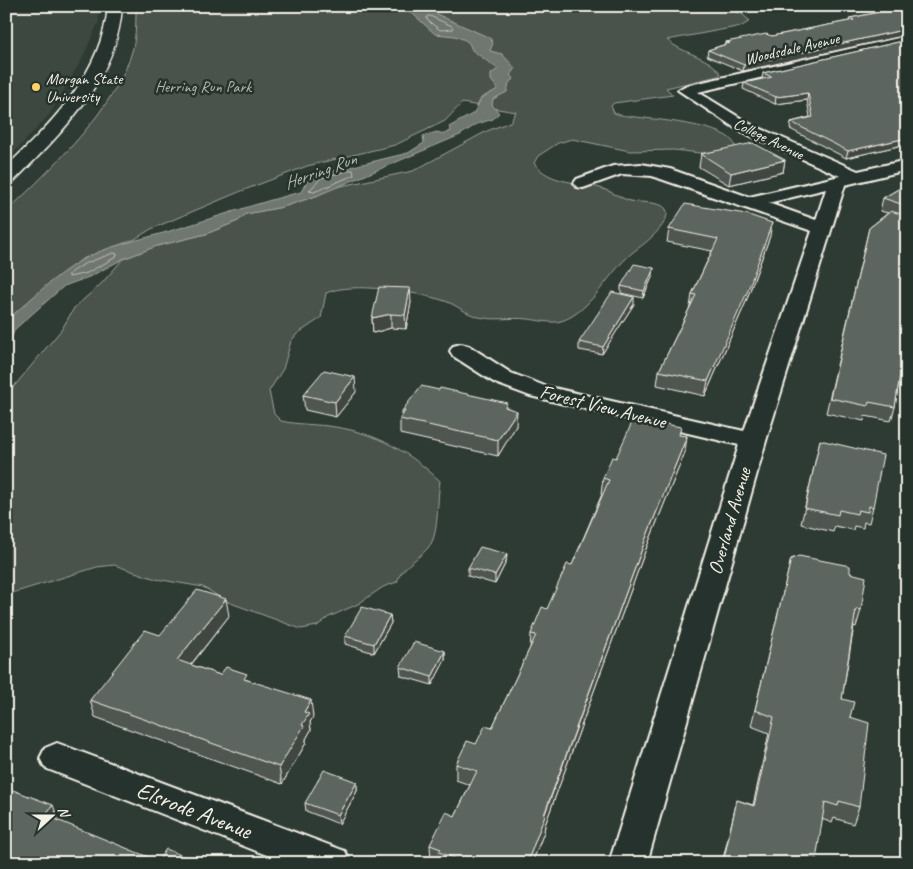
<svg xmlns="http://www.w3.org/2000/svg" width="913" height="869" font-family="Caveat,sans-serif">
	<rect width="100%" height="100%" fill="#2e3b34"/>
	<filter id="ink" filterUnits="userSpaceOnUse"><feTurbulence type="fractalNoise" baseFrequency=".02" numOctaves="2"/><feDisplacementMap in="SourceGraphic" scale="10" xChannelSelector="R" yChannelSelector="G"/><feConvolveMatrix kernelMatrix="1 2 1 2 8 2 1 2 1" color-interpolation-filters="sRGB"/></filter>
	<g filter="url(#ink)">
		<polygon fill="#3c4841" points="6,6 97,6 99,21 82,59 49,115 6,161"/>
		<path fill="#48524c" stroke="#9ea29a" d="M136,6H719L742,14L750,21L742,26L667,40C682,54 710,56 721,74L718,76L666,88L673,95L614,103L611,106L614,113L621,115C642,119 730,123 735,146L733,150L700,153L674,150L630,151L572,139L558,143L538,156L534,163C550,185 581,181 603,189C613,192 620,198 630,201C639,203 661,201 666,209C673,221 645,244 637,249C610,268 592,312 561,321C553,324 537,320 528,319C511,317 495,321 479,317C466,314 457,305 445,301C417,292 352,281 326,293L321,318L297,334L291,341L283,369L269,391L274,414L281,421C299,425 317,424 335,427C376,433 410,452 440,481C437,498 439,530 431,544C421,559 402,564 397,582L383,587L358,604L329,617L317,626L301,629L228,602L203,587L156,579L114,565L97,567L6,595V396L62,329L74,308L101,284L123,259L157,246L206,234L238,221L246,214L283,207L316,196L332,188L413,171L487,131L510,122L516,112L462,103L445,121L395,145L307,166L239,192L151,229L135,239L82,259L6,322V212C49,171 118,107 133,48C136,34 136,20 136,6Z"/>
		<path fill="#6f7770" stroke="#a4a8a0" d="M387,6L423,8L490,38L493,43L490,51L502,54L515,68L510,75L514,78L509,83L507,92L493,99L492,105L499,113L493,119L477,124L460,135L316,196L283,207L246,214L238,221L206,234L157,246L123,259L89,277L64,286L15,329L6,350V322L9,318C32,299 54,276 80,261C107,245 141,240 170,231C214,218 257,203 301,192L308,179L317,175L408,153L424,143L423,136L437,132L444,134L451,131L449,127L474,113L481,98L498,89L491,80V74L498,69L472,50L469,43L465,40L455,36L435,34L413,14Z"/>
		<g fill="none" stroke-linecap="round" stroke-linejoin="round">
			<g stroke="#bfc0b8" stroke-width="1">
				<polygon points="430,16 452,26 453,29 440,30 427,20 427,17"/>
				<polygon points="353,170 354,175 314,192 309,191 321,178"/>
				<polygon points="114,253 117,254 116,257 87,273 69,277 69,274 84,264"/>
			</g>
			<defs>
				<g id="minor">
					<path d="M907,36V44L698,92L750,124L858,171L907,160V170L845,185L766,441L647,863H609L739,445L530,396L495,383L453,356L450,351L453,346L461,344L469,346L511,373L545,386L744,431L812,231L652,176L622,174L583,188L577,187L574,183L577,179L613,166L641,164L670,169L749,197L840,176L738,130L678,90L685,86ZM826,189L816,220L768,203Z"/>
					<polygon points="57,743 345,851 351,863 287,863 45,768 40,758 45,748"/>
				</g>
				<path id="secondary" d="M108,6H122C118,78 61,134 13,182L6,184V167C52,123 102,73 108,6Z"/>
			</defs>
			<use href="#minor" stroke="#f4f1e8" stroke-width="4"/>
			<use href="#secondary" stroke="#f4f1e8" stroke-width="3"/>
			<use href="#minor" fill="#26332d" fill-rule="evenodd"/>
			<use href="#secondary" fill="#26332d" fill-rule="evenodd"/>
		</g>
		<g fill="#4f5751" stroke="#f4f1e8">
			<polygon points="899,8 743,71 707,56 708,50 726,44 726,42 772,36 849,21 850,18"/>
			<polygon points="907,40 907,144 846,158 790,129 791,122 810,117 807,100 775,104 743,89 744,83 762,79 763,73"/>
			<polygon points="701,154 785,160 783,172 729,185 699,167"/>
			<polygon points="907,184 907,364 902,363 895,407 891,421 865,416 864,421 826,413 869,228 888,213 880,211 883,198"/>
			<polygon points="669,229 770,236 745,304 705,396 657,385 659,371 690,307 692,294 712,251 667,242"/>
			<polygon points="653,275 643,298 621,293 621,286"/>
			<polygon points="411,302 406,329 391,328 373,333 372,318"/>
			<polygon points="634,304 602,354 579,350 579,342"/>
			<polygon points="356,392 336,417 305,410 303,395"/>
			<polygon points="507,407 516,426 498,456 400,434 400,419 402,415 402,411"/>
			<polygon points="680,435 685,452 644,554 545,825 544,832 532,863 433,863 431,862 430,845 455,816 470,785 456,780 456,764 492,728 530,648 531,634 547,609 572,565 602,494 601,494 603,478 616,458"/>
			<polygon points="820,440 873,507 869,523 864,522 863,528 854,526 853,530 835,526 833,532 801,524"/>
			<polygon points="507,554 506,562 495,584 468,576 468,568"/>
			<polygon points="791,559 850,573 861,610 856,627 854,626 842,699 850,717 859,807 853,824 834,818 832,823 822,819 815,863 722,863 737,800 753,805 769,733 751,726"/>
			<polygon points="390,615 391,623 374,653 345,644 345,636"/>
			<polygon points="229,616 191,665 220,675 248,680 313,717 310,722 311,730 306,739 306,743 282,784 95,717 90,700 160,635"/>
			<polygon points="445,651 445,660 432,685 401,676 400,667"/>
			<polygon points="357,782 357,791 339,824 306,811 305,803"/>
		</g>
		<g fill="#404742" stroke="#f4f1e8">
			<polygon points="907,29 907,35 743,71 744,65"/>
			<polygon points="808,93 807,100 775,104 776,97"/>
			<polygon points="907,138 907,144 846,158 848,151"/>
			<polygon points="785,160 783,172 729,185 731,173"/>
			<polygon points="772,223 770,236 745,304 705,396 708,381"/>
			<polygon points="654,268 653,275 643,298 644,291"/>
			<polygon points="410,288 411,302 406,329 405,315"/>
			<polygon points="634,297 634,304 602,354 603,347"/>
			<polygon points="391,314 391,328 373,333 372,318"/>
			<polygon points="355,377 356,392 336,417 335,402"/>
			<polygon points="517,411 516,426 498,456 498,440"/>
			<polygon points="687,436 685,452 644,554 545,825 544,832 532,863 527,863 646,538"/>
			<polygon points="507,554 506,562 495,584 495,575"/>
			<polygon points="226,599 229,616 181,677 177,660"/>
			<polygon points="390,615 391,623 374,653 374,644"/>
			<polygon points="445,651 445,660 432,685 432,677"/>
			<polygon points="311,700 313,717 310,722 311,730 306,739 306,743 282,784 279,767 302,725 304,712"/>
			<polygon points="357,782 357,791 339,824 338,815"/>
			<polygon points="53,805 59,822 45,815"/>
			<polygon points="816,860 815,863 804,863"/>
		</g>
		<g fill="#5c655e" stroke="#f4f1e8">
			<polygon points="899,8 907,11 907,29 744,65 708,50 730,43 726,42 766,34 772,36 854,20 850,18"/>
			<polygon points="907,40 907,138 848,151 791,122 813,117 808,93 776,97 744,83 772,77 763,73"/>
			<polygon points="753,143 785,160 731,173 701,154"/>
			<polygon points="907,184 907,206 883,198"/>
			<polygon points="685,204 746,214 772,223 748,290 708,381 659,371 696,295 692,294 718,239 669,229"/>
			<polygon points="891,211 907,216 907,349 904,349 895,407 869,402 868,406 830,398 869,228"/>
			<polygon points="634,264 654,268 644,291 621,286"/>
			<polygon points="379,287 410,288 405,315 391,314 372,318"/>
			<polygon points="612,292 634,297 603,347 579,342"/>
			<polygon points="324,370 355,377 335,402 303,395"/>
			<polygon points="421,386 439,390 440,388 507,403 505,407 517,411 498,440 400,419 405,411 402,411"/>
			<polygon points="634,418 681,427 679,435 687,436 646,538 544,815 545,815 527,863 467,863 439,852 441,849 430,845 446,812 455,816 477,771 456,764 467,741 476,744 485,726 492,728 536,635 531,634 542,607 547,609 567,564 572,565 609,480 603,478 612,457 616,458"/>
			<polygon points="820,440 883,455 873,507 869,506 868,512 858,510 857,514 839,510 838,515 805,508"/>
			<polygon points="480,547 507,554 495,575 468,568"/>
			<polygon points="799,556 850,566 850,573 866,577 861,610 856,609 842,699 854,702 850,717 869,723 859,807 839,801 838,806 825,802 816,860 804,863 723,863 737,800 754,806 774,717 755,710 791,559"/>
			<polygon points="197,590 226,599 177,660 220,675 226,667 247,674 244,679 311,700 304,712 309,714 302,725 304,726 279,767 90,700 145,630 160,635"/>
			<polygon points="362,607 390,615 374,644 345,636"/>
			<polygon points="414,642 445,651 432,677 400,667"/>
			<polygon points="324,770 357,782 338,815 305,803"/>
			<polygon points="10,789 53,805 45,815 158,861 166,849 201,863 6,863 6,793"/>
		</g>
	</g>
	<circle fill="#ffd166" stroke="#26332d" stroke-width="2" cx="36" cy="87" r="5"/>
	<g text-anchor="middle" stroke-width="5" stroke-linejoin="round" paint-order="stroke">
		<g font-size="16" fill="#f4f1e8" stroke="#26332d">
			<text transform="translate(792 48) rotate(-13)" y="6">Woodsdale Avenue</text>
			<text transform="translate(769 138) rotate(26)" y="6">College Avenue</text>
		</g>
		<g font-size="16" fill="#f4f1e8" stroke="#26332d" text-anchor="start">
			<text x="46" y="84">Morgan State<tspan x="46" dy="18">University</tspan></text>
		</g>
		<g font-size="16" fill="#b8b9b1" stroke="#26332d">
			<text x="203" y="92">Herring Run Park</text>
		</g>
		<g font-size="18" font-style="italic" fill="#b8bab2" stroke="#26332d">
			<text transform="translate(320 171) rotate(-20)" y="6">Herring Run</text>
		</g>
		<g font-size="20" fill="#f4f1e8" stroke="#26332d">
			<text transform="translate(603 406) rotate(14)" y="7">Forest View Avenue</text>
			<text transform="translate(729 521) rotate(-74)" y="7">Overland Avenue</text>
		</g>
		<g font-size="24" fill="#f4f1e8" stroke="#26332d">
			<text transform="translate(194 810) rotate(21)" y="8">Elsrode Avenue</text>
		</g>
	</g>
	<rect width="913" height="869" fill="none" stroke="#26332d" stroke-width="25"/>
	<rect x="12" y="12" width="888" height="844" fill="none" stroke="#f4f1e8" stroke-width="2" filter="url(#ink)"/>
	<g transform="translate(52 816) rotate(69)" stroke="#26332d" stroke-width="4" paint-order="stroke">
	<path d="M0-4L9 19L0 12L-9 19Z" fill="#f4f1e8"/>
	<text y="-8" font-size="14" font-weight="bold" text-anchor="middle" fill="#f4f1e8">N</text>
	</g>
</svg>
